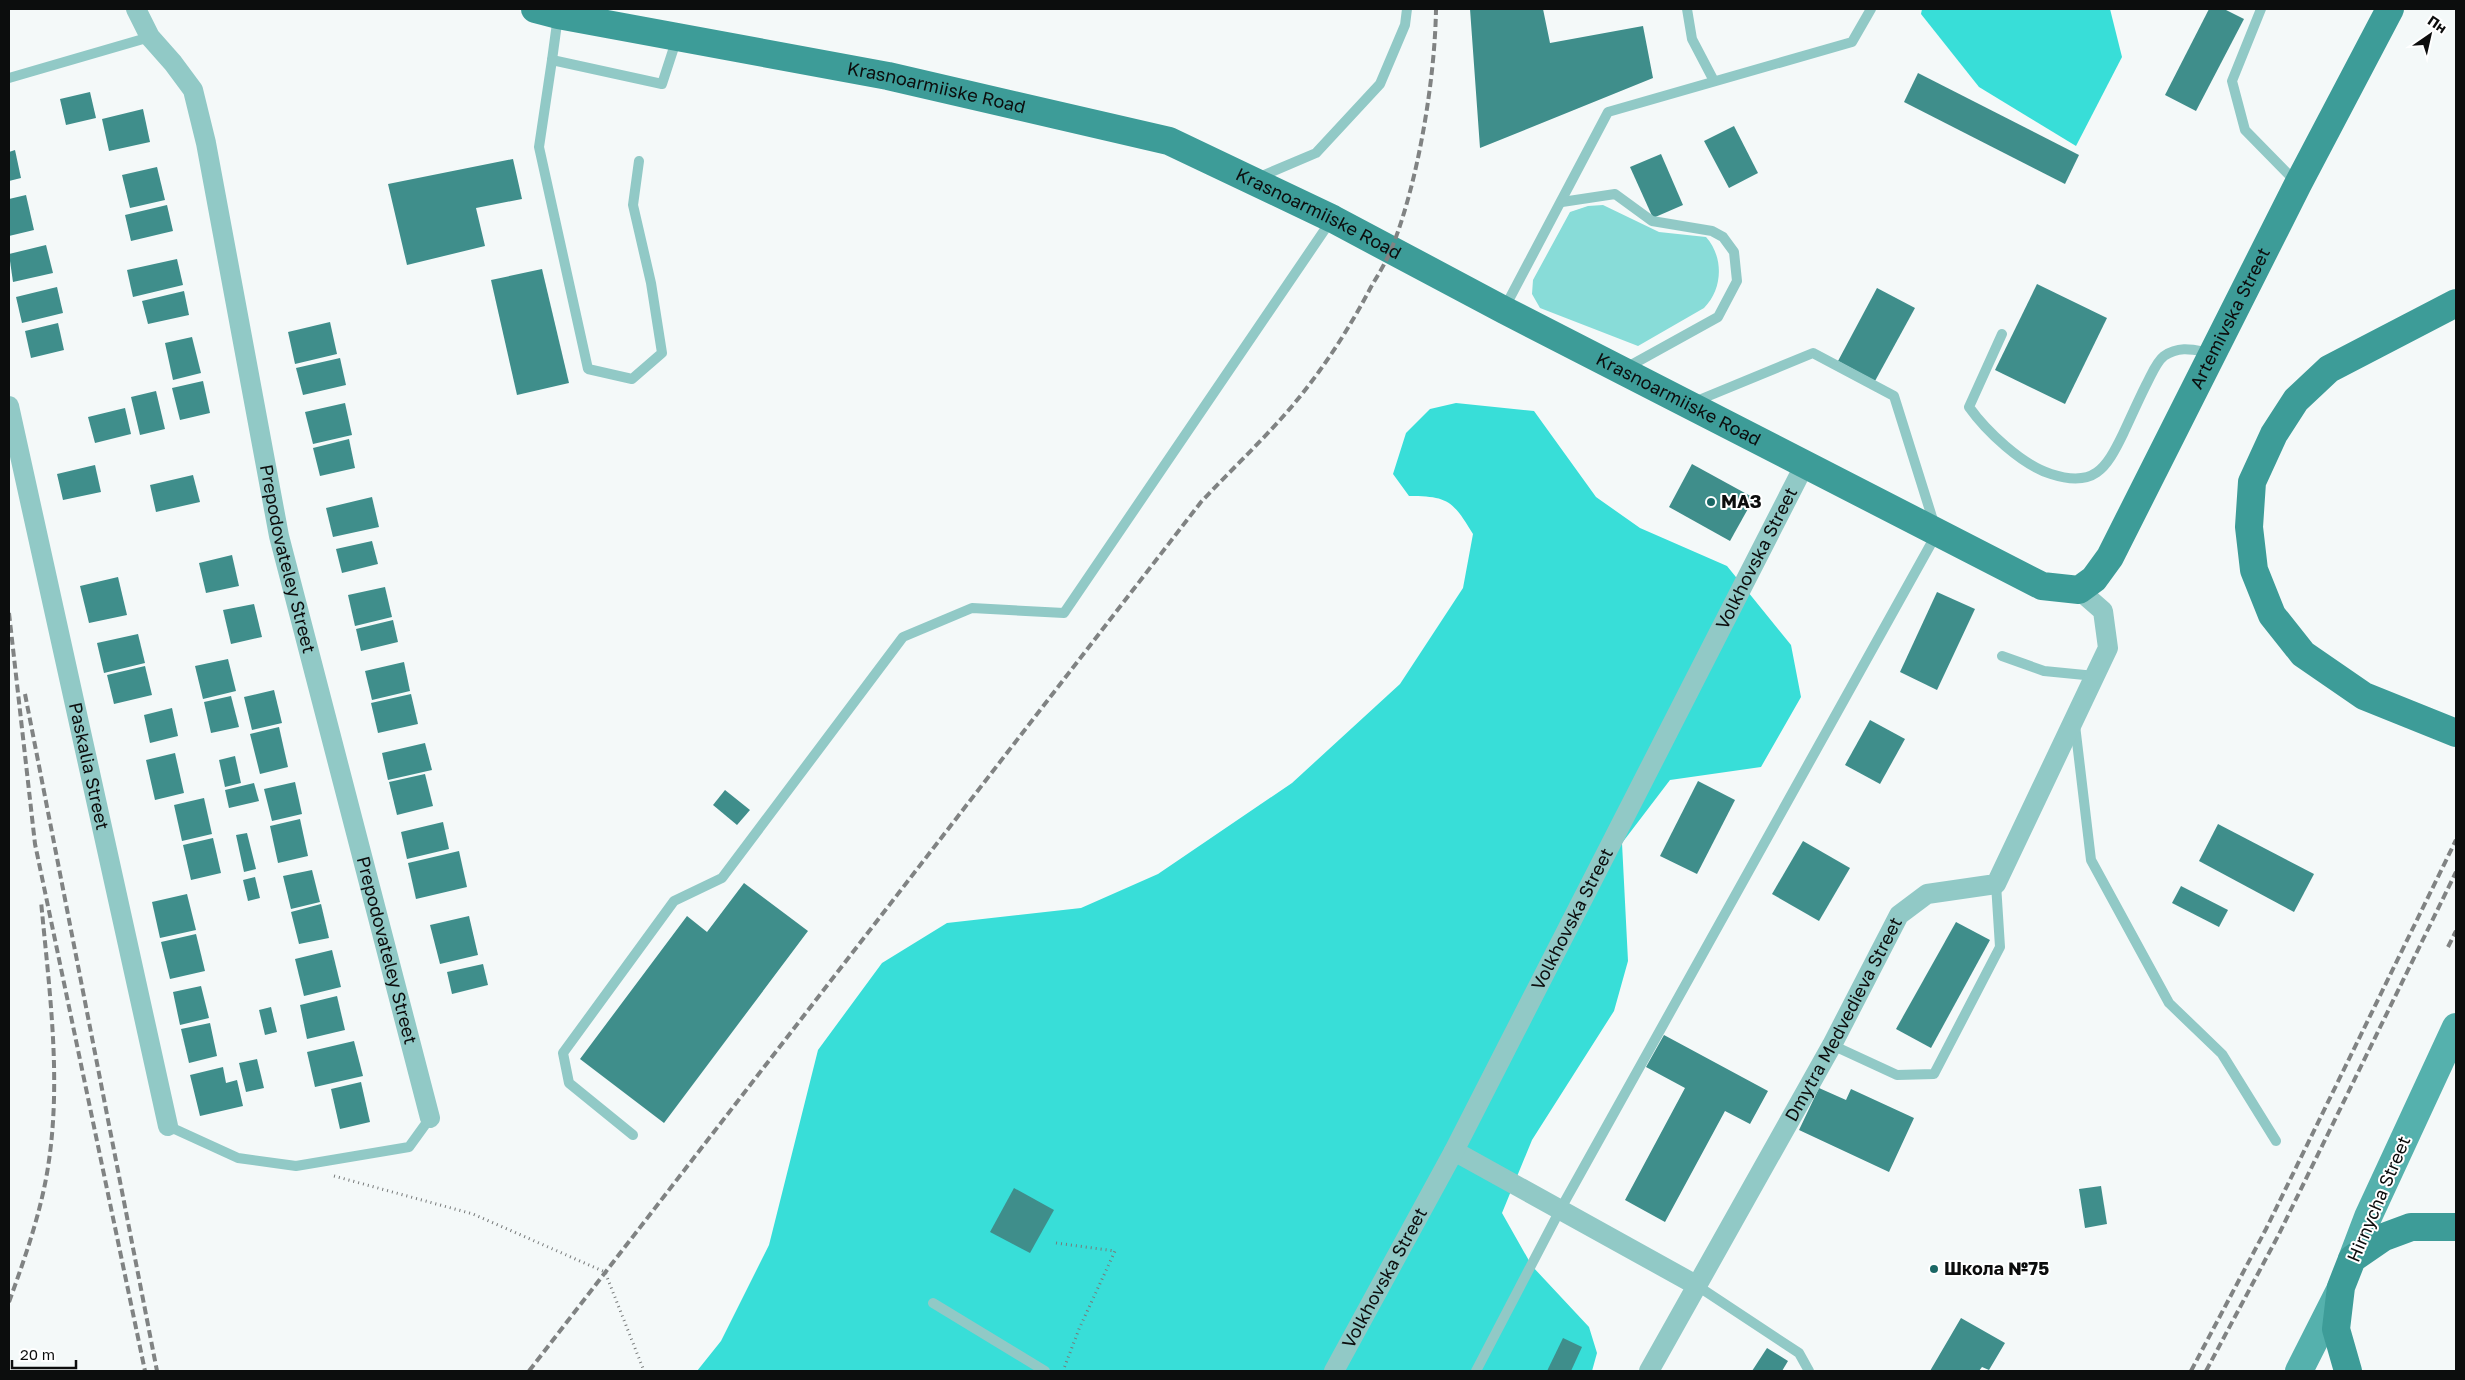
<svg xmlns="http://www.w3.org/2000/svg" width="2465" height="1380" font-family="'Golos Text',sans-serif">
	<rect width="100%" height="100%" fill="#f4f9f9"/>
	<path fill="#88dcd8" d="M1603,205L1659,232L1706,237C1724,257 1723,289 1704,308L1638,346L1540,308L1532,294L1533,280L1570,212L1588,206Z"/>
	<g fill="#38ded8">
		<polygon points="1922,9 2110,9 2122,57 2076,146 1979,87 1921,14"/>
		<path d="M1456,403L1534,411L1596,497L1640,528L1727,566L1791,645L1801,697L1761,767L1670,780L1622,843L1628,961L1614,1011L1532,1140L1502,1213L1532,1266L1589,1327L1597,1353L1592,1371H697L721,1341L769,1245L818,1050L882,963L947,923L1081,908L1158,874L1292,783L1400,684L1463,588L1473,534C1453,501 1448,496 1409,496L1393,474L1406,433L1430,409Z"/>
	</g>
	<g fill="#3f8e8b">
		<polygon points="1470,9 1543,9 1550,43 1643,26 1653,78 1480,148"/>
		<polygon points="2209,9 2224,9 2244,19 2196,111 2165,95"/>
		<polygon points="1918,73 2079,155 2065,184 1904,102"/>
		<polygon points="90,92 96,118 66,125 60,99"/>
		<polygon points="143,109 150,142 109,151 102,119"/>
		<polygon points="1734,126 1758,173 1729,188 1704,141"/>
		<polygon points="15,150 21,178 9,181 9,152"/>
		<polygon points="1661,154 1683,205 1653,218 1630,167"/>
		<polygon points="513,159 522,199 476,208 485,246 407,265 388,184"/>
		<polygon points="157,167 165,200 130,208 122,175"/>
		<polygon points="26,195 34,230 9,236 9,199"/>
		<polygon points="167,205 173,231 131,241 125,215"/>
		<polygon points="46,245 53,273 13,282 9,254"/>
		<polygon points="177,259 183,285 133,297 127,270"/>
		<polygon points="542,269 569,383 517,395 491,280"/>
		<polygon points="2037,284 2107,318 2065,404 1995,370"/>
		<polygon points="57,287 63,313 22,323 16,297"/>
		<polygon points="1877,288 1915,308 1875,381 1838,361"/>
		<polygon points="184,291 189,315 148,324 142,301"/>
		<polygon points="330,322 337,354 295,364 288,332"/>
		<polygon points="58,323 64,350 31,358 25,331"/>
		<polygon points="192,337 201,373 173,380 165,343"/>
		<polygon points="340,358 346,385 303,395 296,368"/>
		<polygon points="203,381 210,413 180,420 172,388"/>
		<polygon points="156,391 165,429 140,435 131,397"/>
		<polygon points="345,403 352,435 313,444 305,412"/>
		<polygon points="125,408 131,434 95,443 88,417"/>
		<polygon points="349,439 355,468 320,476 313,448"/>
		<polygon points="1692,464 1754,498 1730,541 1669,507"/>
		<polygon points="95,465 101,492 63,500 57,474"/>
		<polygon points="193,475 200,502 156,512 150,485"/>
		<polygon points="372,497 379,527 333,537 326,508"/>
		<polygon points="372,541 378,564 342,573 336,549"/>
		<polygon points="232,555 239,586 206,593 199,563"/>
		<polygon points="118,577 127,615 89,623 80,586"/>
		<polygon points="385,587 392,617 355,626 348,595"/>
		<polygon points="1937,592 1975,609 1937,690 1900,672"/>
		<polygon points="254,604 262,637 231,644 223,610"/>
		<polygon points="393,620 398,642 361,651 356,629"/>
		<polygon points="138,634 145,663 104,673 97,643"/>
		<polygon points="228,659 236,691 203,699 195,666"/>
		<polygon points="404,662 410,691 372,700 365,671"/>
		<polygon points="145,666 152,695 114,704 107,675"/>
		<polygon points="274,690 282,723 252,730 244,697"/>
		<polygon points="411,694 418,724 378,733 371,703"/>
		<polygon points="231,696 239,727 211,733 204,702"/>
		<polygon points="172,708 178,736 150,743 144,715"/>
		<polygon points="1870,720 1905,739 1880,784 1845,765"/>
		<polygon points="279,727 288,767 260,774 250,734"/>
		<polygon points="425,743 432,770 388,780 382,753"/>
		<polygon points="175,753 184,793 155,800 146,760"/>
		<polygon points="235,756 241,783 225,787 219,760"/>
		<polygon points="425,774 433,806 397,815 389,782"/>
		<polygon points="1698,781 1735,800 1697,874 1660,856"/>
		<polygon points="295,782 302,814 272,821 264,789"/>
		<polygon points="254,783 259,801 229,808 225,790"/>
		<polygon points="725,790 750,810 737,825 713,805"/>
		<polygon points="204,798 212,834 182,841 174,805"/>
		<polygon points="300,819 308,856 278,863 270,826"/>
		<polygon points="443,822 449,849 407,859 401,832"/>
		<polygon points="2218,824 2314,874 2294,912 2199,861"/>
		<polygon points="247,833 256,869 244,872 236,835"/>
		<polygon points="213,838 221,873 191,880 183,845"/>
		<polygon points="1803,841 1850,868 1819,921 1772,894"/>
		<polygon points="459,851 467,887 416,899 408,863"/>
		<polygon points="312,870 320,902 291,909 283,876"/>
		<polygon points="255,877 260,898 248,901 243,880"/>
		<polygon points="744,883 808,931 664,1123 580,1059 687,916 707,932"/>
		<polygon points="2181,886 2228,910 2219,927 2172,903"/>
		<polygon points="187,894 196,930 160,938 152,902"/>
		<polygon points="321,904 329,938 299,944 291,912"/>
		<polygon points="469,916 478,955 440,964 430,925"/>
		<polygon points="1956,922 1990,940 1931,1048 1896,1029"/>
		<polygon points="196,934 205,971 170,979 161,942"/>
		<polygon points="332,950 341,987 304,996 295,959"/>
		<polygon points="483,964 488,985 452,994 447,972"/>
		<polygon points="201,986 209,1018 180,1025 173,992"/>
		<polygon points="337,996 345,1030 307,1039 300,1005"/>
		<polygon points="271,1007 277,1032 265,1035 259,1010"/>
		<polygon points="210,1023 217,1056 189,1063 181,1029"/>
		<polygon points="1664,1035 1768,1091 1750,1124 1725,1111 1665,1222 1625,1200 1685,1088 1646,1067"/>
		<polygon points="354,1041 363,1076 315,1087 307,1052"/>
		<polygon points="257,1059 264,1088 246,1092 239,1063"/>
		<polygon points="223,1067 226,1083 237,1080 243,1106 200,1116 190,1075"/>
		<polygon points="361,1082 370,1122 340,1129 331,1089"/>
		<polygon points="1819,1088 1846,1100 1851,1089 1914,1118 1889,1172 1799,1130"/>
		<polygon points="2101,1186 2107,1224 2085,1228 2079,1189"/>
		<polygon points="1014,1188 1054,1210 1030,1253 990,1232"/>
		<polygon points="1961,1318 2005,1343 1989,1370 1982,1367 1979,1371 1930,1371"/>
		<polygon points="1563,1338 1582,1347 1571,1371 1547,1371"/>
		<polygon points="1767,1348 1788,1361 1782,1371 1752,1371"/>
	</g>
	<g fill="none" stroke-linecap="round" stroke-linejoin="round">
		<g stroke="#777a7a" stroke-width="3" stroke-dasharray="1 4" stroke-linecap="butt">
			<polyline points="334,1176 473,1214 605,1272 644,1371"/>
			<polyline points="1056,1243 1115,1251 1079,1329 1063,1371"/>
		</g>
		<g stroke="#91c9c6" stroke-width="10">
			<polyline points="1687,9 1692,39 1714,81"/>
			<polyline points="2261,9 2232,81 2245,130 2298,184"/>
			<polyline points="558,16 552,60 662,84 677,38"/>
			<polyline points="552,60 539,147 588,369 632,379 662,353 651,283 633,205 639,161"/>
			<polyline points="9,78 150,37"/>
			<polyline points="1257,178 1316,153 1380,84 1405,25 1407,9"/>
			<polyline points="1562,202 1615,194 1652,221 1712,231 1723,237 1734,252 1737,281 1718,317 1624,369"/>
			<polyline points="1504,309 1608,112 1852,42 1871,9"/>
			<path d="M2002,334L1969,407C1986,431 2022,465 2051,474C2094,488 2106,469 2123,434C2131,417 2138,401 2146,385C2151,376 2156,362 2164,356C2180,345 2194,350 2212,353"/>
			<polyline points="2002,656 2044,671 2095,676"/>
			<polyline points="2075,725 2091,860 2169,1003 2222,1054 2276,1141"/>
			<polyline points="1832,1045 1897,1075 1934,1074 2000,947 1996,884"/>
			<polyline points="168,1126 238,1158 296,1166 409,1147 430,1118"/>
			<polyline points="633,1135 569,1083 563,1053 674,901 722,878 903,637 972,608 1064,613 1332,219"/>
			<polyline points="1696,1285 1799,1353 1809,1371"/>
			<polyline points="933,1303 1045,1371"/>
			<polyline points="1476,1371 1560,1210 1937,533 1894,396 1813,353 1694,402"/>
		</g>
		<g stroke="#91c9c6" stroke-width="20">
			<path id="s1" d="M136,9L150,37L173,63L193,90L206,143L279,536L430,1118"/>
			<path id="s2" d="M9,406L168,1126"/>
			<polyline points="1454,1151 1696,1285"/>
			<path id="s3" d="M1334,1371L1454,1151L1805,464"/>
			<path id="s4" d="M1649,1371L1832,1045L1899,915L1927,894L1996,884L2108,648L2103,611L2079,590"/>
		</g>
		<g stroke="#55b1ad" stroke-width="28">
			<polyline points="2352,1259 2368,1217 2456,1027"/>
			<polyline points="2299,1371 2340,1290"/>
		</g>
		<g stroke="#3d9c98" stroke-width="28">
			<path id="s5" d="M535,9L558,15L888,76L1169,141L1333,219L1504,310L2042,586L2079,590L2094,579L2110,557L2298,184L2390,9"/>
			<polyline points="2456,303 2329,369 2296,400 2274,434 2252,482 2249,527 2254,570 2272,615 2303,654 2364,696 2456,733"/>
			<polyline points="2348,1371 2336,1329 2341,1287 2352,1259 2384,1237 2411,1227 2456,1227"/>
		</g>
		<g stroke="#808383" stroke-width="4" stroke-dasharray="8 4" stroke-linecap="butt">
			<polyline points="9,613 35,844 145,1371"/>
			<polyline points="25,694 157,1371"/>
			<polyline points="2448,947 2456,931"/>
			<path d="M9,1302C25,1258 41,1212 48,1167C62,1079 49,988 41,901"/>
			<path d="M529,1371L1201,502C1229,472 1260,443 1287,412C1320,374 1348,331 1371,287C1378,275 1386,262 1391,250C1418,184 1435,79 1436,9"/>
			<polyline points="2191,1371 2266,1229 2456,840"/>
			<polyline points="2206,1371 2278,1236 2456,872"/>
		</g>
	</g>
	<g fill="#1a6765" stroke="#fff" stroke-width="2">
		<circle cx="1711" cy="502" r="5"/>
		<circle cx="1934" cy="1269" r="5"/>
	</g>
	<g text-anchor="middle" stroke-width="4" stroke-linejoin="round" paint-order="stroke">
		<g font-size="18" fill="#0c0d0d" stroke="#fff">
			<text dy="6" stroke="none"><textPath href="#s5" startOffset="409">Krasnoarmiiske Road</textPath></text>
			<text dy="6" stroke="none"><textPath href="#s5" startOffset="814">Krasnoarmiiske Road</textPath></text>
			<text dy="6" stroke="none"><textPath href="#s5" startOffset="1978">Artemivska Street</textPath></text>
			<text dy="6" stroke="none"><textPath href="#s5" startOffset="1219">Krasnoarmiiske Road</textPath></text>
			<text dy="6" stroke="none"><textPath href="#s1" startOffset="578">Prepodovateley Street</textPath></text>
			<text dy="6" stroke="none"><textPath href="#s3" startOffset="916">Volkhovska Street</textPath></text>
			<text dy="6" stroke="none"><textPath href="#s2" startOffset="369">Paskalia Street</textPath></text>
			<text dy="6" stroke="none"><textPath href="#s3" startOffset="511">Volkhovska Street</textPath></text>
			<text dy="6" stroke="none"><textPath href="#s1" startOffset="982">Prepodovateley Street</textPath></text>
			<text dy="6" stroke="none"><textPath href="#s4" startOffset="402">Dmytra Medvedieva Street</textPath></text>
			<text transform="translate(2379 1199) rotate(-67)" y="6">Hirnycha Street</text>
			<text dy="6" stroke="none"><textPath href="#s3" startOffset="106">Volkhovska Street</textPath></text>
		</g>
		<g font-size="18" font-weight="bold" fill="#0c0d0d" stroke="#fff" text-anchor="start">
			<text x="1721" y="508">МАЗ</text>
			<text x="1944" y="1275">Школа №75</text>
		</g>
	</g>
	<rect width="2465" height="1380" fill="none" stroke="#0c0d0d" stroke-width="20"/>
	<g transform="translate(2430 35) rotate(34)" stroke="#ffffff" stroke-width="4" paint-order="stroke">
	<path d="M0-4L9 19L0 12L-9 19Z" fill="#0c0d0d"/>
	<text y="-8" font-size="14" font-weight="bold" text-anchor="middle" fill="#0c0d0d">Пн</text>
	</g>
	<path d="M12 1360v8h64v-8" fill="none" stroke="#0c0d0d" stroke-width="2.5"/>
	<text x="20" y="1360" font-size="15" fill="#0c0d0d" stroke="#ffffff" stroke-width="4" paint-order="stroke">20 m</text>
</svg>
